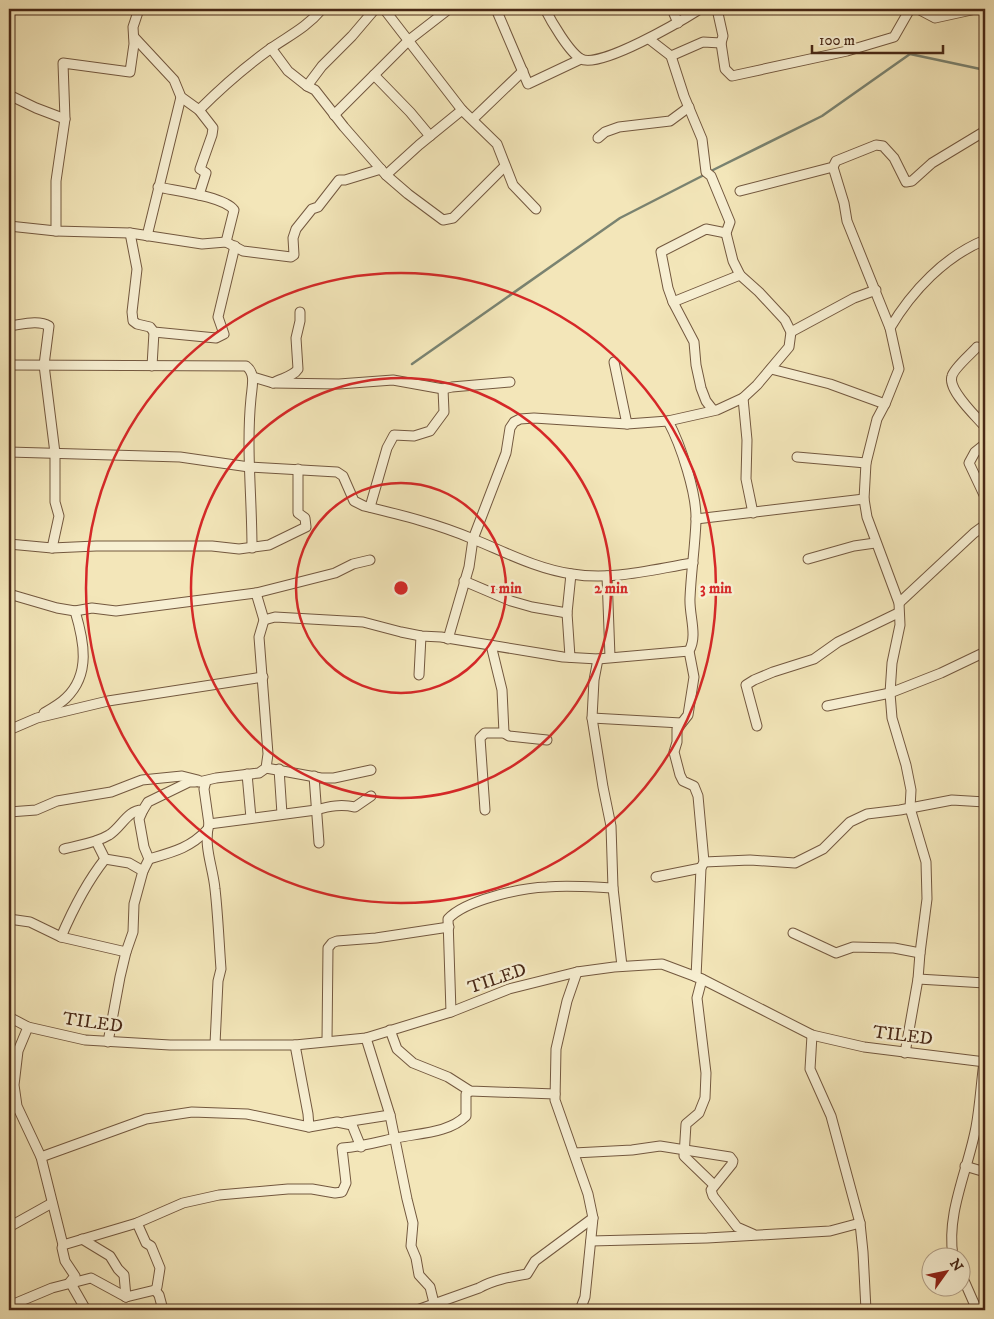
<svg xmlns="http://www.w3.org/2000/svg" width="994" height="1319" font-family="'IM FELL DW Pica',serif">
	<rect width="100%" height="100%" fill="#f3e6b9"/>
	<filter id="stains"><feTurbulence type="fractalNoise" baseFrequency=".004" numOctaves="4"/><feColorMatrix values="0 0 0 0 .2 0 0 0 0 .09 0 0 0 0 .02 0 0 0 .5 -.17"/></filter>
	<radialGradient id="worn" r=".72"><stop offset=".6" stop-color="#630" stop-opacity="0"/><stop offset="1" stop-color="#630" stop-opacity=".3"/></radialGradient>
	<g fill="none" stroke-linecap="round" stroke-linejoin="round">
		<g stroke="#7a8371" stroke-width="2.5">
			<polyline points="709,172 822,116 910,54 985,70"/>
			<polyline points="412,364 620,218 704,175"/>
		</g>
		<defs>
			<g id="minor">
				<polyline points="375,9 352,36 322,66 307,86 315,90 344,127 386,175 408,194 443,220 453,218 505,166"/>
				<polyline points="384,9 462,110 497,144 513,185 536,209"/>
				<polyline points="496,9 528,84 581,59"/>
				<path d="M545,9C551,21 569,52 581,59C600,69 681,21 700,9"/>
				<polyline points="672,9 678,23"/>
				<polyline points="918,9 935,18 976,9"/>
				<polyline points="134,37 174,80 181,97 199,110 213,128 212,135 200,169 206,173 199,195"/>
				<polyline points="721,43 725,69 732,76 847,51 894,37 910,9"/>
				<polyline points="271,48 288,71 307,86"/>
				<polyline points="671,56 703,42 721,43 723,36 717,9"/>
				<polyline points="374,75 410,112 430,136"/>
				<polyline points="9,95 36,108 65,119"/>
				<path d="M199,110C221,88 245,67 270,49C290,35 306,28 322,9"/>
				<polyline points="334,115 409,40 449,9"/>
				<polyline points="473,119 523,71"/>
				<polyline points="598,138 605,132 619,127 670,121 689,107"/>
				<polyline points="833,167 844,203 847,221 890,328 899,369 885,404 877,419 866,463 864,499 867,517 899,603 900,625 892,663 890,693 892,718 906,765 911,790 910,808 926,862 927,899 920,953 918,979 905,1053"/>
				<polyline points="386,175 419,145 462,110"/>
				<path d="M158,187C176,191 223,196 234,210L226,242"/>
				<polyline points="740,191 833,167 836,161 876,145 883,146 894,158 906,182 912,181 932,163 985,131"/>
				<polyline points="9,226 56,231 130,233 202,244 226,242 243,251 291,257 294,255 293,238 296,229 312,209 318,207 339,180 345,180 381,169"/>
				<polyline points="56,231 56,181 65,119 63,63 130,72 134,44 133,27 139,9"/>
				<polyline points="130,233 137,269 132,312 133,321 137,324 150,327 154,332 216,338 224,334 218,317 235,246"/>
				<polyline points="147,236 181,97"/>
				<polyline points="673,302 740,275"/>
				<path d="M9,326C20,325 38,319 49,326L44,365L55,453V502L59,516L52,548"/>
				<path d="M890,328C912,291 945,256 985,240"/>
				<polyline points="791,332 854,298 876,290"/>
				<path d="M977,347C971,354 954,368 952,376C947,390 977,417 985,427"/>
				<polyline points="614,362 627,424"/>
				<path d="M9,365L246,366C256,373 252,387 251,398C246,448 252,498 252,548"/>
				<polyline points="152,366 154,332"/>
				<polyline points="771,369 830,384 885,404"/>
				<polyline points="253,377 273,383 339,384 393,380 443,389 452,387 510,382"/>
				<path d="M273,383C281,378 293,377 298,369L296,338L300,321V312"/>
				<polyline points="743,398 747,440 746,479 753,513"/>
				<polyline points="713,410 706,401 701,388 696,365 694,342 673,302 668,288 661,252 706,229 726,233"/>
				<path d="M668,421C681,445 697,494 696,521C695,547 691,573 690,598C689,615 698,636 689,651L694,677L688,715L677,729V742L674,752L680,775L683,781L694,786L698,796L704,862L701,868L696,977"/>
				<polyline points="985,444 975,452 969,463 985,497"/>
				<path d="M9,452L180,457L249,467L337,472L343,476L354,501L364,506C401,515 438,524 473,539C505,552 537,569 572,574C612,581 654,569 693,563"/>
				<polyline points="797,457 866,463"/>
				<polyline points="370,507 387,448 394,435 414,436 430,431 444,412 443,389"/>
				<polyline points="696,519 864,499"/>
				<polyline points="9,544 52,548 96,546 212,546 239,549 269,545 306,527 305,518 298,513 298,469"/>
				<polyline points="808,559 854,546 875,543"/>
				<polyline points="607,576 610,657"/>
				<polyline points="464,581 511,601 532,607 567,613"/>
				<polyline points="9,594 57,608 75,611 92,608 116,611 256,593 335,573 353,564 370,560"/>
				<polyline points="899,603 974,533 985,525"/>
				<polyline points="264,620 275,617 363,622 401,632 421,636 441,637 563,657 598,659 689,651"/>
				<polyline points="448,639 469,567 473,539 506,453 510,428 514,422 520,419 534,418 627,424 668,421 717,410 743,398 757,385 789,347 791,332 785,320 759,292 740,275 733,261 726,233 730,222 711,176 706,172 702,139 684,96 671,56 649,39"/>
				<polyline points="491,645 502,690 504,733"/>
				<polyline points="570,657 567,613 571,574"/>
				<polyline points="598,659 594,680 592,718 603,787 611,826 613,888 622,966"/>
				<polyline points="419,675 421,636"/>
				<polyline points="827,706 890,693 941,673 985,652"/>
				<path d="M44,713C51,709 60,704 66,698C91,674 84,641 75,611"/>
				<polyline points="592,718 681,723"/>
				<polyline points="757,726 746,685 754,680 773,672 814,659 838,642 898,613"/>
				<polyline points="9,730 37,718 108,701 263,677"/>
				<polyline points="266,768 321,778 334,778 371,770"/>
				<polyline points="279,769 282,814"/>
				<polyline points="247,774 251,818"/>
				<polyline points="314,776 319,843"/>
				<path d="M206,781L204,789L209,824C203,846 213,867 215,889C218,915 219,942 221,969L218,981L215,1044"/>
				<polyline points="485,810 480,738 485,733 504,733 509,736 547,740"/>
				<polyline points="9,812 36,810 57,801 111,792 142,780 182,776 198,780 199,782 216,778 259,773 266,768 268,754 259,637 264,620 256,593"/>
				<path d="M209,824L316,810C330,806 341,804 355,807L371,796"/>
				<polyline points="96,841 105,859 129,863 143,871"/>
				<path d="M64,849C79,845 96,843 109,835C121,828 128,809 143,810L148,802L189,782H195"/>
				<path d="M149,859C173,852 190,848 207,830"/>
				<polyline points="704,862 750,860 795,863 823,849 850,822 867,814 900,810 952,800 985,802"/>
				<polyline points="656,877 701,868"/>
				<polyline points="9,919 30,922 61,937 126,952"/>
				<polyline points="793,933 836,953 853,947 894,948 920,953"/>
				<path d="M61,937C73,909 86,883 105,859"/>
				<polyline points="577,972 567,1001 556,1049 555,1100 588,1194 593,1218 585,1297 580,1310"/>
				<polyline points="702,979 697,998 706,1073 705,1098 699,1113 686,1124 684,1156 714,1185"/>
				<polyline points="918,979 985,983"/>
				<path d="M451,1012L448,919C465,900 521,888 547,887C569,885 591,887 613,888"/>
				<polyline points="9,1017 28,1027 85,1040 170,1045 295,1045 366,1038 451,1012 509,989 577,972 614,967 662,964 702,979 812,1035 864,1047 985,1062"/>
				<path d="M28,1027L18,1051L14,1085L17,1106L41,1157L63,1245L137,1223L183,1203L219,1195L288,1189H312L335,1193L342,1192L346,1183L342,1148C361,1147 378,1142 396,1138C419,1133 449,1133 466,1116V1094L470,1091"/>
				<polyline points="390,1030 397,1049 413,1063 448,1077 470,1091 555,1094"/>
				<polyline points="812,1035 810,1069 831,1116 860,1223 863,1252 866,1310"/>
				<polyline points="366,1038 390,1115 407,1199 413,1223 411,1246 416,1258 419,1275 430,1287 434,1303"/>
				<polyline points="327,1041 328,948 332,943 337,941 376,938 449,927"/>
				<polyline points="108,1042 120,977 126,952 133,932 134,904 143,871 149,859 144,847 139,819 143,810"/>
				<polyline points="295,1045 308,1114 309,1127"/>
				<polyline points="345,1122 390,1115"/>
				<polyline points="574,1153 632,1150 660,1146 730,1157 733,1161 732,1164 711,1190 713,1196 737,1227 753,1234"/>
				<polyline points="41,1157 146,1119 192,1112 247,1114 309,1127 337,1122 352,1125 361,1147"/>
				<polyline points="965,1166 985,1172"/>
				<polyline points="9,1227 52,1203"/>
				<polyline points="82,1239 110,1256 118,1269 124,1275 126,1297"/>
				<polyline points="591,1241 707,1238 830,1231 860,1223"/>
				<polyline points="63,1245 62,1248 65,1261 75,1276 70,1282 86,1310"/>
				<path d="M953,1256C946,1213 968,1170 976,1127C980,1106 981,1084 984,1062"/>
				<polyline points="962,1276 977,1310"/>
				<polyline points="155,1290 159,1295 163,1310"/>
				<polyline points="126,1297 155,1290 157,1287 160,1268 151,1246 146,1243 137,1223"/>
				<polyline points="9,1306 52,1288 91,1278 126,1297"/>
				<path d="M417,1310L479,1288C493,1280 510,1277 527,1274L535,1261L593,1218"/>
			</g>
		</defs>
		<use href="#minor" stroke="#73583f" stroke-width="11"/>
		<use href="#minor" stroke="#f7efd2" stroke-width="9"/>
	</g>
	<g fill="none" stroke="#d62828" stroke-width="2.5">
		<circle cx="401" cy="588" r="105"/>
		<circle cx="401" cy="588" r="210"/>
		<circle cx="401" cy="588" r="315"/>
	</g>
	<g text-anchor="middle" stroke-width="5" stroke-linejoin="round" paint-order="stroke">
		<g font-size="18" fill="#482816" stroke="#f7efd2">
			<text transform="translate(497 978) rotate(-19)" y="6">TILED</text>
			<text transform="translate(93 1022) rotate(8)" y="6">TILED</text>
			<text transform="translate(903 1035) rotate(7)" y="6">TILED</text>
		</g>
	</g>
	<circle cx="401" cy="588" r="8" fill="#d62828" stroke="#f7efd2" stroke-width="2.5"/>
	<g font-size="15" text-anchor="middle" font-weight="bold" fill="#d62828" stroke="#f7efd2" stroke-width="5" stroke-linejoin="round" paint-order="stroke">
		<text x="506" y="593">1 min</text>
		<text x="611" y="593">2 min</text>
		<text x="716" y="593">3 min</text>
	</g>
	<rect width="994" height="1319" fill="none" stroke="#f3e6b9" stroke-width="30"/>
	<rect x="10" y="10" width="974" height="1299" fill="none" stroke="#482816" stroke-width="2.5"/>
	<rect x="15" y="15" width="964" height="1289" fill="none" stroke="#482816"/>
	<g transform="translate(946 1272) rotate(57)"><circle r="24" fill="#f7efd2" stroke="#b19f87"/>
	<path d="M0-4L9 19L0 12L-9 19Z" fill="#8f2418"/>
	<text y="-8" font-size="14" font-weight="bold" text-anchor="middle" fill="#482816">N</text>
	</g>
	<path d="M812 45v8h131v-8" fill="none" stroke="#482816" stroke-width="2.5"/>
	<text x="819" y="45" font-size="15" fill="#482816" stroke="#f7efd2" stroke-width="4" paint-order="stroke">100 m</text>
	<rect width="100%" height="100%" filter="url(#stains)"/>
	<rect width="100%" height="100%" fill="url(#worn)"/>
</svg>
